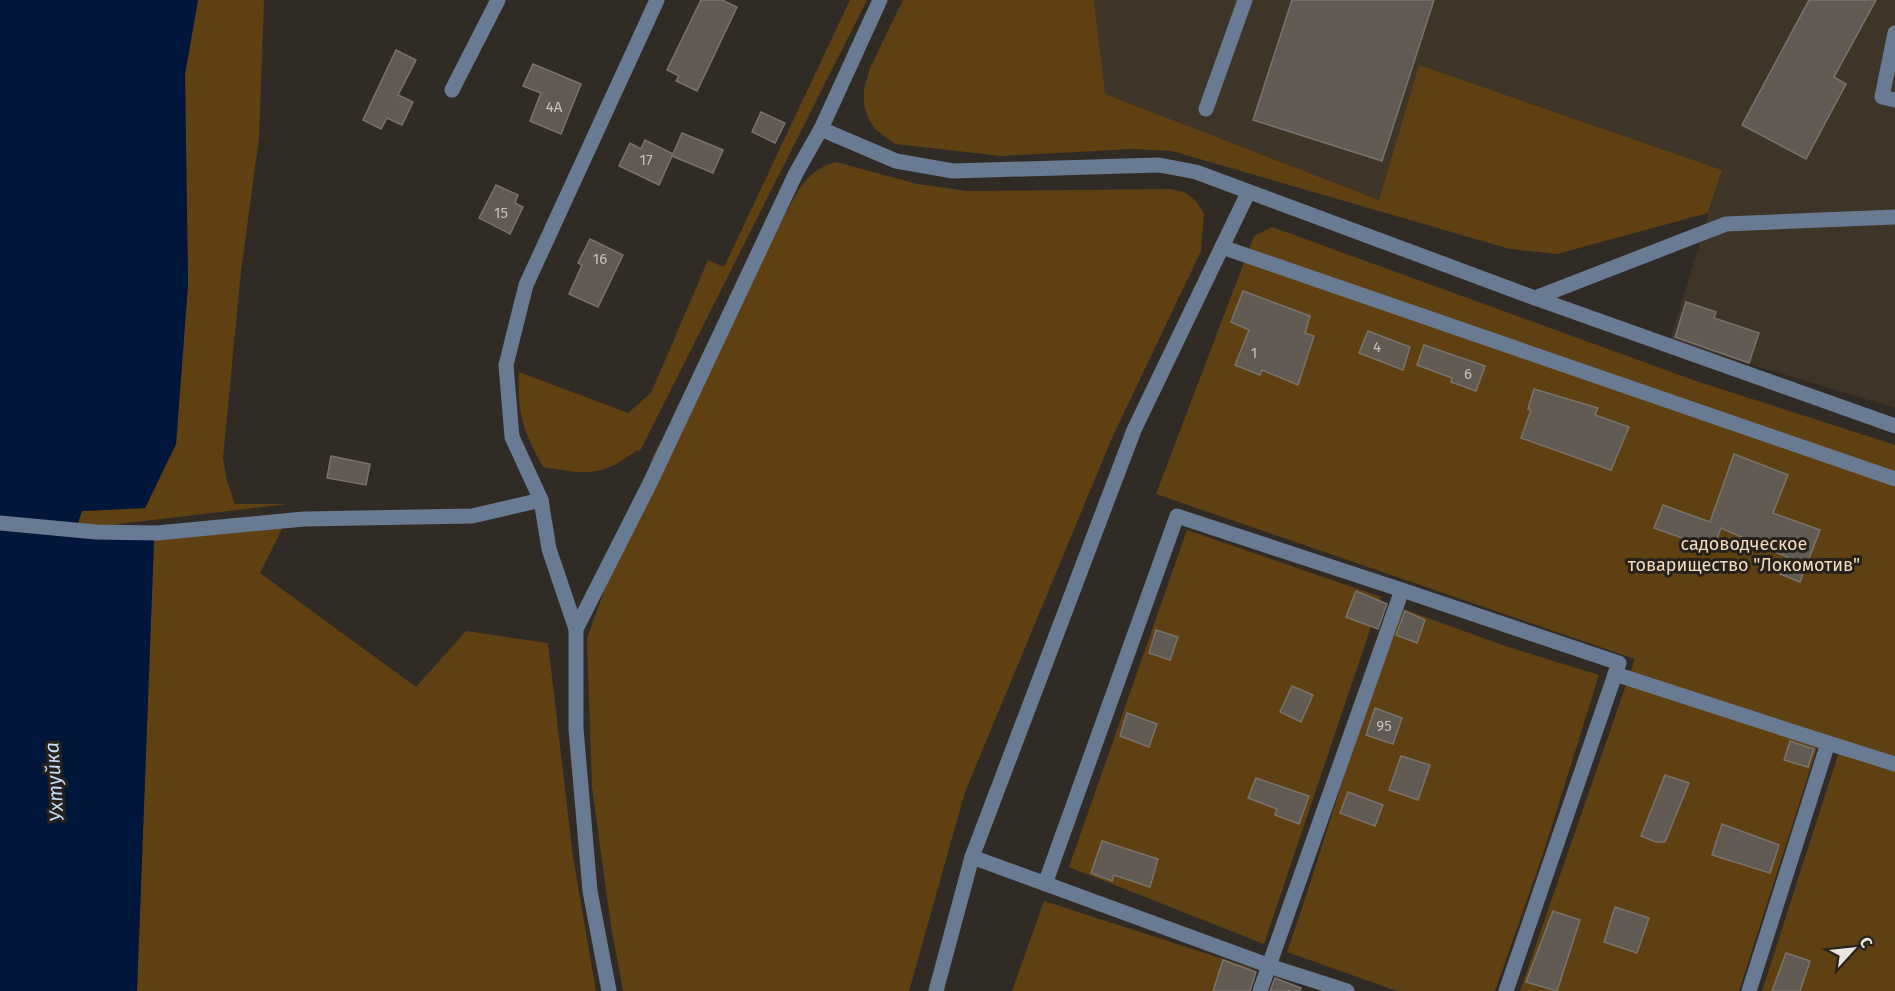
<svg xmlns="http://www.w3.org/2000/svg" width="1895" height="991" font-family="'Fira Sans',sans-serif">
	<rect width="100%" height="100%" fill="#312b25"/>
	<polygon fill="#3e3428" points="1094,0 1895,0 1895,408 1670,340 1722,170 1419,65 1380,200 1104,94"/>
	<g fill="#5f4012">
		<polygon points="198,0 264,0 259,138 241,271 223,458 227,481 235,504 288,504 76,529 82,511 145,508 176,444 188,284 185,74"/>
		<path d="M850,0H867L640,451L637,450C601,478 586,474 543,467C523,430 517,414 519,372L628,413L651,393L708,260L724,267Z"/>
		<polygon points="903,0 1094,0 1105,94 1379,200 1419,65 1722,170 1708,213 1557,254 1510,249 1172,151 1132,149 1001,156 895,144 875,129 868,118 864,105 864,89 870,68"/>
		<path d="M836,162L917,184L968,191L1170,189L1184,192L1196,201L1204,214L1201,251L1112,438L965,792L909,991H623L611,926L592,787L587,638L654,454L798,191C809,175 817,168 836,162Z"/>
		<polygon points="1272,227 1696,381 1895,445 1895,991 1762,991 1839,752 1818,745 1739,991 1520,991 1635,659 1156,494 1254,236"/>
		<polygon points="285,523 260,573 416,687 466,631 548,643 573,857 596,991 137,991 154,540"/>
		<polygon points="1187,530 1381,597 1264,944 1069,867"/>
		<path d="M1401,608L1502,645L1599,675L1543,854L1495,991H1397L1287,952C1327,838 1358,721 1401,608Z"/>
		<polygon points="1044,901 1251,968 1244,991 1012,991"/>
	</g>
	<g fill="#00173b">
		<polygon points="0,0 198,0 185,74 188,284 176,444 145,508 82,511 76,529 0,519"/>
		<polygon points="0,526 154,540 137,991 0,991"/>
	</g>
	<g fill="#605a52" stroke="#79736b" stroke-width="1.5">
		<polygon points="701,0 722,0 737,7 697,91 676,81 679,76 667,70"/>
		<polygon points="1292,0 1434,0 1382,161 1253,120"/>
		<polygon points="1809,0 1876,0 1834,77 1846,84 1806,159 1742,125"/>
		<polygon points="396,50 416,60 398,95 413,102 402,125 387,118 381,129 363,120"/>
		<polygon points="533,64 581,84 561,134 530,121 541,93 523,86"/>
		<polygon points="761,112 785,123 775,143 752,132"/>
		<polygon points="682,133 723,150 713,173 672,156 659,185 619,166 630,143 641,149 645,140 673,154"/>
		<polygon points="496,185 518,195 515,203 523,207 510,234 479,218"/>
		<polygon points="590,239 623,255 598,307 569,294 582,265 578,263"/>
		<polygon points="1243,291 1310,316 1305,333 1314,336 1298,385 1262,370 1260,375 1235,365 1249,330 1231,322"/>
		<polygon points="1686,302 1716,312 1714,318 1759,333 1749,363 1675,337"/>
		<polygon points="1368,331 1410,347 1403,370 1359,353"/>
		<polygon points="1424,345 1485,366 1476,391 1451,382 1452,378 1417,365"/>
		<polygon points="1534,389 1598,408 1595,415 1629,427 1611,470 1521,438 1531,410 1528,409"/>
		<polygon points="1734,454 1788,475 1773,513 1820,530 1800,582 1780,574 1787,557 1721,528 1713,549 1654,528 1663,505 1710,522"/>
		<polygon points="331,456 370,464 366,485 327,478"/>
		<polygon points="1356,591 1387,604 1378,629 1346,617"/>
		<polygon points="1405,611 1425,620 1417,643 1396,635"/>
		<polygon points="1156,630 1178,637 1170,660 1149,653"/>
		<polygon points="1292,686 1313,695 1301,722 1280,712"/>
		<polygon points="1375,708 1402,718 1393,744 1366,735"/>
		<polygon points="1127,713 1157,724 1149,747 1120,736"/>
		<polygon points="1790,741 1814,749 1808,767 1784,760"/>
		<polygon points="1401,756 1430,765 1418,800 1389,790"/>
		<polygon points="1665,775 1689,783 1665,842 1656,842 1641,836"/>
		<polygon points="1256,778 1309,796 1299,824 1275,815 1277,809 1248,798"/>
		<polygon points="1348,792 1383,805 1375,826 1340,813"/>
		<polygon points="1722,824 1779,845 1770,873 1712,855"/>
		<polygon points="1102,841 1158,859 1150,887 1114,875 1112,881 1091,873"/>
		<polygon points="1615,907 1649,918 1637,953 1604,942"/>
		<polygon points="1553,911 1580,920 1557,991 1526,982"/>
		<polygon points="1786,953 1810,961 1800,991 1772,991"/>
		<polygon points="1223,960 1256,972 1250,991 1213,991"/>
		<polygon points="1275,978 1301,988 1300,991 1270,991"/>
	</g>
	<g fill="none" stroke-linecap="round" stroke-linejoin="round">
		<g stroke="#697a93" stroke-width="15">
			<polyline points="880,0 821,129 896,161 953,171 1159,165 1196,172 1535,298 1895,426"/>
			<polyline points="1895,33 1882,97 1895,100"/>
			<polyline points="452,90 498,0"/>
			<polyline points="1206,109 1245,0"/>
			<polyline points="1222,247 1895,479"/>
			<polyline points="1535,298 1726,224 1895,217"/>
			<polyline points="0,523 96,532 157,533 304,519 472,516 541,500"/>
			<polyline points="1402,590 1619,663 1506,991"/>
			<polyline points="576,629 549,549 541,500 512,437 506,365 526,285 657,0"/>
			<polyline points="1615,674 1828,743 1749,991"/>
			<polyline points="1828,743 1895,764"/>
			<polyline points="972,857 1278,969 1347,991"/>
			<polyline points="1045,884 1177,516 1402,590 1260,991"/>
			<polyline points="609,991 590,891 576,729 576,629 650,483 796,173 821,129"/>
			<polyline points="936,991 972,857 1134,430 1248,193"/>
		</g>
	</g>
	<g text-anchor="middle" stroke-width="6" stroke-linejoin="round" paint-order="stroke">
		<g font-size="15" fill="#c6c2bc">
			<text x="554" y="112">4А</text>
			<text x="646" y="165">17</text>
			<text x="501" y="218">15</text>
			<text x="600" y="264">16</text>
			<text x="1377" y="352">4</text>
			<text x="1254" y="358">1</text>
			<text x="1468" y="379">6</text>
			<text x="1384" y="731">95</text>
		</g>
		<g font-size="18" fill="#f5dbbb" stroke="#27211b">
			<text x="1744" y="550">садоводческое<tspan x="1744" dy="21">товарищество "Локомотив"</tspan></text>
		</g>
		<g font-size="20" font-style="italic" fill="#c5dcfc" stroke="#27211b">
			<text transform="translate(54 782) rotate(-94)" y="7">Ухтуйка</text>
		</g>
	</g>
	<g transform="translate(1853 949) rotate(63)" stroke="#27211b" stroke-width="4.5" paint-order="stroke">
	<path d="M0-4.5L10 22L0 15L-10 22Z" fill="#e8e5e0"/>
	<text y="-9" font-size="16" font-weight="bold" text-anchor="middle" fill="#e8e5e0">С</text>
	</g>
</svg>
